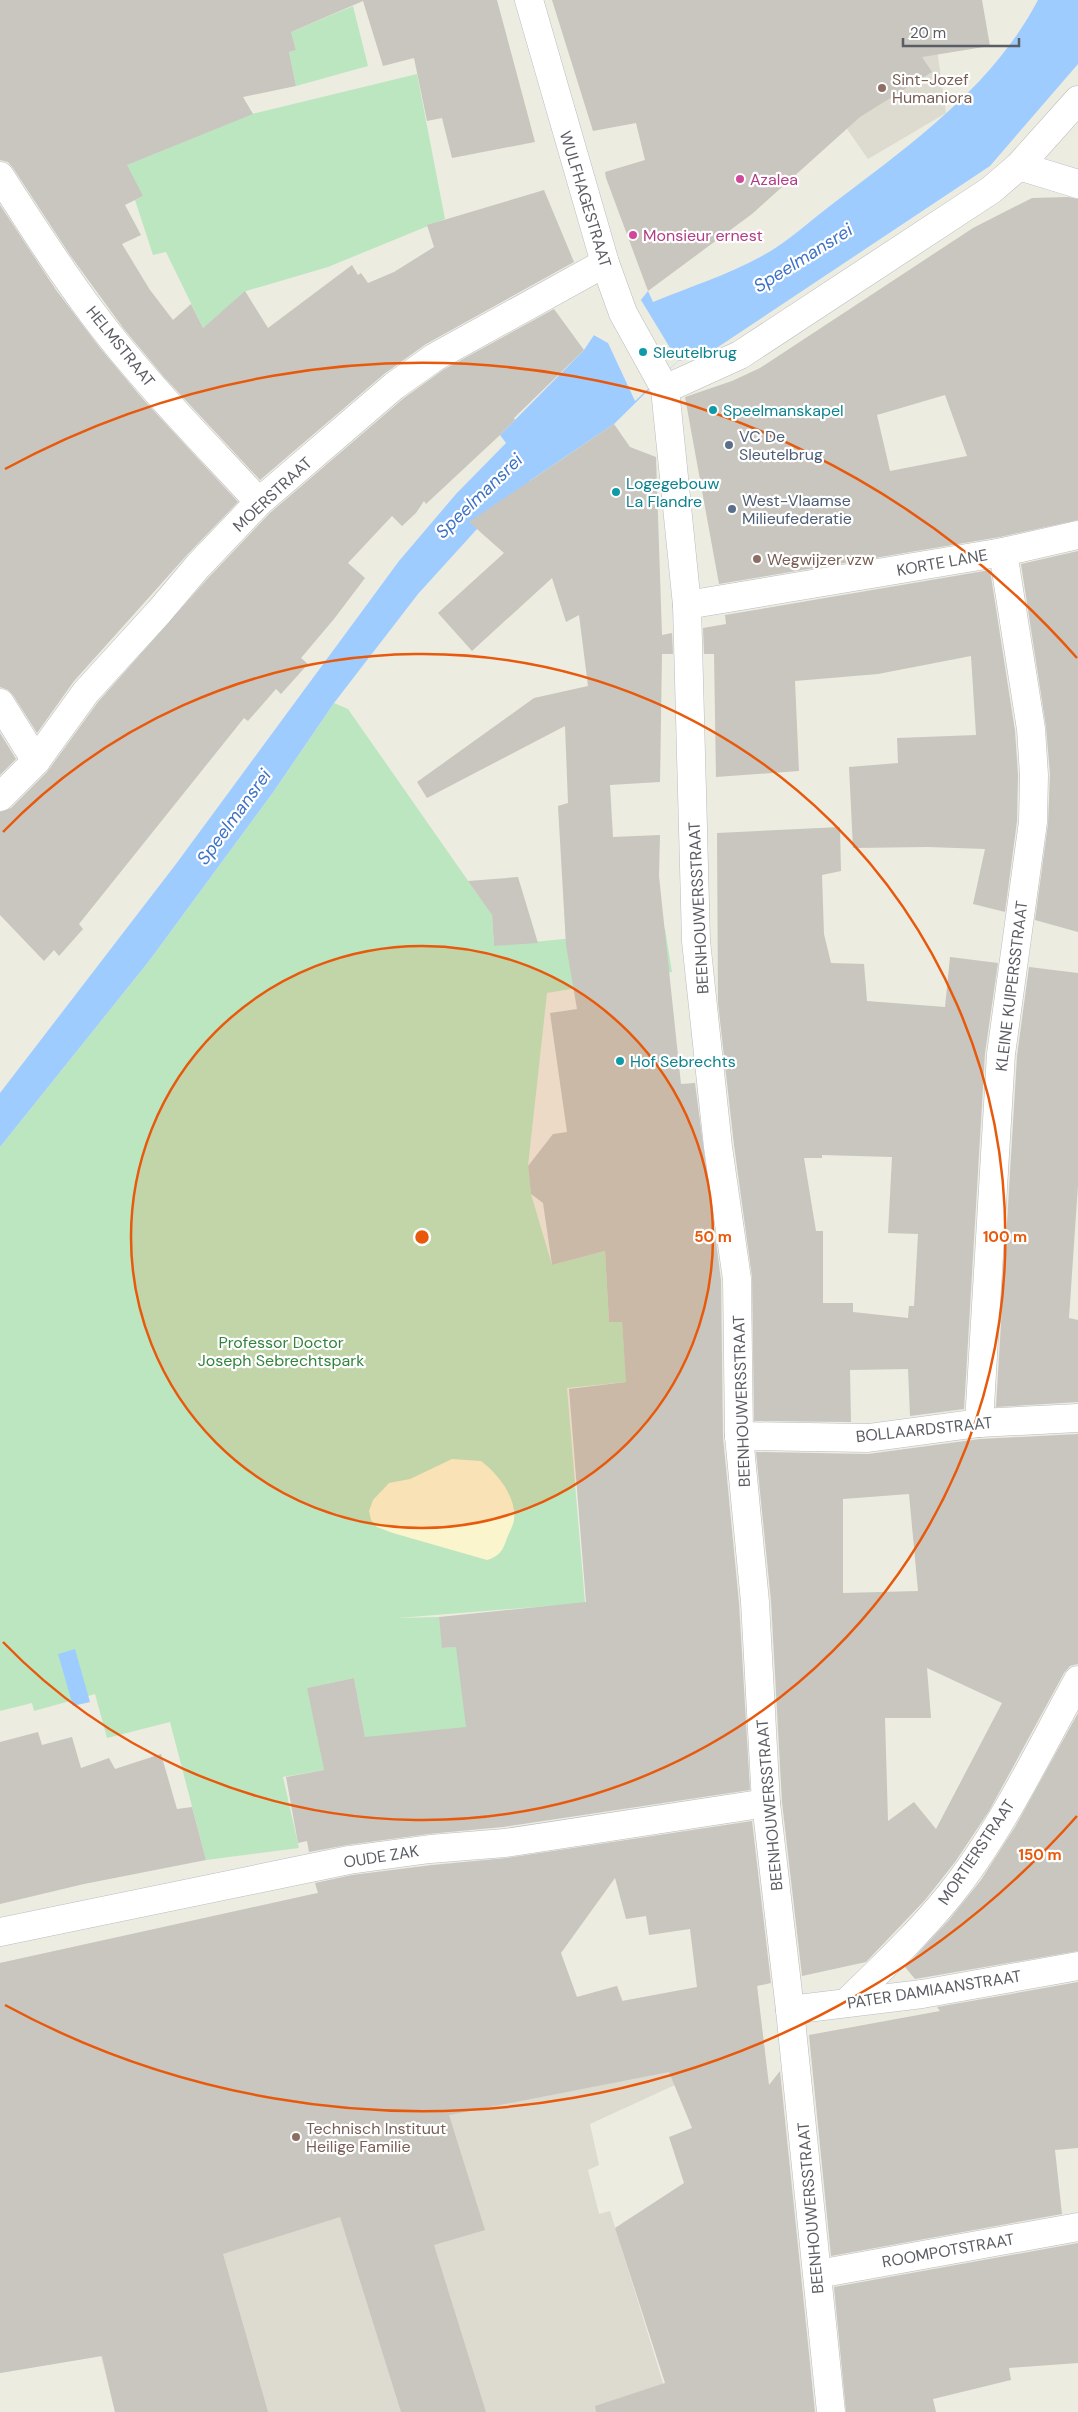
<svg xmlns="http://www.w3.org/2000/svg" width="1078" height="2412" font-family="'DM Sans',sans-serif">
	<rect width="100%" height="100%" fill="#edece1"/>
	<g fill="#dddbd0">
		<polygon points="930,0 946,113 868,159 847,129"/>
		<polygon points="440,1868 577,1997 617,1986 623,2001 756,1977 765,2053 688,2079 590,2124 599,2165 588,2170 599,2214 610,2211 672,2412 115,2412 101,2356 0,2373 0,1963"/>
	</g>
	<g fill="#bce6c0">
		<polygon points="353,6 368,66 296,86 289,52 296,50 291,32"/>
		<polygon points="417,74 445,219 328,267 246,291 203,328 166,252 153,255 135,200 143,196 102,175 252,114"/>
		<polygon points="334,703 348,709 492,915 494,946 665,929 672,972 547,993 528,1166 531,1194 552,1265 605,1251 609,1322 622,1322 625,1362 636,1381 567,1388 585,1603 398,1618 439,1617 443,1648 573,1635 607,1696 368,1754 354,1678 308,1688 324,1770 283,1777 299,1848 206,1860 170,1722 107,1738 95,1694 34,1711 32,1703 0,1711 0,1147 149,961 274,791"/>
	</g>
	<path fill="#fbf5ce" d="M452,1459L481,1461C497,1473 517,1497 514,1520C513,1526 509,1533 507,1538C503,1550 500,1556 487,1560L393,1533L377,1527L371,1520L369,1511L373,1500L389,1483L410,1479Z"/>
	<g fill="#9fccff">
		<path d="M1038,0H1078V64L990,166L703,357L678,361L614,424L531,480L477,529L418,594L334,703L274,791L149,961L0,1147V1093L176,864L399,561L456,494L506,443L500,435L584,350L594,335L607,342L648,291L653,302C689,287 728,275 762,256C788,242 811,220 835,202C911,144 993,86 1038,0Z"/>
		<polygon points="75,1649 90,1702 73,1706 58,1654"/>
	</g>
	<polygon fill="#edece1" points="641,300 678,361 635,401 608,343 594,335 596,334 606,339 633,306"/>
	<g fill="#c8c6be" fill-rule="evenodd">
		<polygon points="0,0 497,0 535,142 452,158 442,118 427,121 414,58 383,66 363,1 291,32 296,50 289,52 296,86 243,97 253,114 127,165 143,196 125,205 141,235 122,244 150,290 173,320 191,304 203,328 245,291 268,328 352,265 358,275 361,273 368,283 394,272 434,247 427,225 544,190 574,262 426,344 384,374 260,480 164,377 124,329 70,255 13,168 8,162 0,160"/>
		<polygon points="552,0 982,0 990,46 922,57 932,72 860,117 752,214 648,291 606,178 605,172 645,160 636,123 593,131"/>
		<path d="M1068,197L1078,199V520L1000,537L719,584L685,397L732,381L760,368L973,228L1032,198ZM945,395L967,456L890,471L877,415Z"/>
		<polygon points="0,205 56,290 100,348 141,397 238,502 186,556 74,681 37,733 13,695 8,690 0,687"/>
		<polygon points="554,309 584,350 514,418 515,420 500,435 426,504 424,501 416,513 402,526 392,516 348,563 365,578 334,619 301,658 308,664 281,694 276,689 248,721 244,718 79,924 83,929 59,956 54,950 44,961 0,915 0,812 11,808 47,772 98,702 210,576 270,513 404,398 443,370"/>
		<polygon points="614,424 630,447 656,457 662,635 672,633 673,654 662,654 660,782 610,785 613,837 660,835 659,876 681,1084 695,1083 721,1280 723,1437 739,1603 750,1790 503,1827 428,1834 347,1845 309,1852 307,1841 298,1843 286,1777 324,1770 307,1688 354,1678 365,1737 466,1727 456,1647 442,1648 439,1617 586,1602 569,1389 626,1382 622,1322 609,1322 605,1251 552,1265 543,1203 531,1194 528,1166 553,1134 567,1132 550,1013 577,1009 566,945 558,806 568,803 565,726 427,798 417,782 534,698 588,686 579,615 566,622 552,578 472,651 438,613 504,553 469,522"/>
		<polygon points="1078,551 1078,932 1035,920 1048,824 1050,774 1046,727 1021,564"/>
		<polygon points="990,570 1015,731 1018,775 1017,821 1005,912 973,904 985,849 928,847 853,848 849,767 898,763 897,738 976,735 971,656 878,674 795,681 799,771 716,777 714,654 704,654 703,628 726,624 725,615"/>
		<polygon points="0,733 16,759 0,775"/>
		<path d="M840,827L841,871L822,875L824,934L831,963L864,964L867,1001L945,1007L950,957L998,963L985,1053L964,1409L910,1416L908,1369L850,1370L851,1422L754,1421L752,1277L734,1145L718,1003L717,833ZM822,1155L892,1157L888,1233L918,1234L914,1306H909L908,1318L853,1312V1303H823V1231H816L804,1158H822Z"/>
		<polygon points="518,877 538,943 494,946 492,915 468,881"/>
		<polygon points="1029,967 1078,973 1078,1185 1069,1318 1078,1320 1078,1402 996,1407 1017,1056"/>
		<path d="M1078,1434V1664L1070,1666L1064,1673L989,1811L955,1862L925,1900L866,1962L802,1976L782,1802L771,1601L756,1452L868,1454L980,1439ZM909,1494L918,1591L843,1593V1499ZM927,1668L1002,1703L936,1829L914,1802L888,1821L885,1718H931Z"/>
		<polygon points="1078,1713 1078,1951 915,1979 905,1967 949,1920 981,1880 1015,1827"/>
		<polygon points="38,1732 42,1745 72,1737 81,1768 109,1758 115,1769 161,1754 177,1809 192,1807 206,1860 84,1884 0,1904 0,1742"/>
		<path d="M752,1821L771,1983L757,1986L769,2085L780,2071L815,2412H596L595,2406L665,2383L615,2228L684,2183L669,2137L692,2128L669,2072L449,2115L485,2230L434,2245L486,2412H401L340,2217L223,2254L268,2412H115L102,2356L0,2373V1963L308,1895L318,1893L315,1883L352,1875L432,1865L507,1858ZM615,1878L626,1919L646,1916L649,1935L690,1929L697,1987L622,2001L617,1986L577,1997L561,1953Z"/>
		<polygon points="1078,1982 1078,2148 1055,2150 1062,2214 831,2256 809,2035 940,2011 937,2007"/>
		<polygon points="1078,2243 1078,2363 1009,2368 1011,2380 933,2399 936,2412 846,2412 834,2287"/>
	</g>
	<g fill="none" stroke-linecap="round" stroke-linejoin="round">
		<defs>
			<g id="street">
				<polyline points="529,0 605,263 623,313 665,389 687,605 696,941 718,1147 737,1279 739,1436 755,1602 766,1803 790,2010 831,2412"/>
				<polyline points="1019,166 1078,184"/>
				<path d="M0,176C30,223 60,270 93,314C143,381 203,441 259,502"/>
				<polyline points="665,389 740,355 991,190 1019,166 1078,100"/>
				<polyline points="687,605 1003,552 1078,535"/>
				<polyline points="0,703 36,761"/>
				<polyline points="0,797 36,761 86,692 159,612 198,566 259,502 394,386 435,357 605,263"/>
				<polyline points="979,1423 1001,1054 1033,822 1034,775 1031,729 1003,552"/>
				<polyline points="739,1436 868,1438 979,1423 1078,1418"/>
				<polyline points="0,1932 349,1860 430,1849 505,1843 766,1803"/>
				<path d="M846,2003C881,1969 918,1934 949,1896C1000,1833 1039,1751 1078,1680"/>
				<polyline points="790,2010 922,1994 1078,1966"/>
				<polyline points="818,2274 1078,2227"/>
			</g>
		</defs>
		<use href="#street" stroke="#b9bbc1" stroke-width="29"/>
		<use href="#street" stroke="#fff" stroke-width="28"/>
	</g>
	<circle cx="422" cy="1237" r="291" fill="#e8590c" fill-opacity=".12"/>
	<g fill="none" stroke="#e8590c" stroke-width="2.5">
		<circle cx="422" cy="1237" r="291"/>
		<path d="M3 832A583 583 0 1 1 3 1642"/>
		<path d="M1077 1816A874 874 0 0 1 5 2005M5 469A874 874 0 0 1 1077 658"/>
	</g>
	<g fill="#8d6e63" stroke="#fff" stroke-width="2">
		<circle cx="882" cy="88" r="5"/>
		<circle cx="757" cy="559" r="5"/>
		<circle cx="296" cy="2137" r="5"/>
	</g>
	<g fill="#d1479c" stroke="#fff" stroke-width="2">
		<circle cx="740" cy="179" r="5"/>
		<circle cx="633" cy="235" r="5"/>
	</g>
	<g fill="#0f9aa8" stroke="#fff" stroke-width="2">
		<circle cx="643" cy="352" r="5"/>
		<circle cx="713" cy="410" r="5"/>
		<circle cx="616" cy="492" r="5"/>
		<circle cx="620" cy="1061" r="5"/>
	</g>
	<g fill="#5c6f8a" stroke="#fff" stroke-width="2">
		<circle cx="729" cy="445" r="5"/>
		<circle cx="732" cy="509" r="5"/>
	</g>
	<g text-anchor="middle" stroke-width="4.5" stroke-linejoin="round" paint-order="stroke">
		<g font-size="16" fill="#785e54" stroke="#fff" text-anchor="start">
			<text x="892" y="85">Sint-Jozef<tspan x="892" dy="18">Humaniora</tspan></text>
			<text x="767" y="565">Wegwijzer vzw</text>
			<text x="306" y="2134">Technisch Instituut<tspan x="306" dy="18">Heilige Familie</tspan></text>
		</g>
		<g font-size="16" fill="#b23c85" stroke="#fff" text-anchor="start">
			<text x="750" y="185">Azalea</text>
			<text x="643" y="241">Monsieur ernest</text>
		</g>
		<g font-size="16" fill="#5a5d63" stroke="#fff">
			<text transform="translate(586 199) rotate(73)" y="6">WULFHAGESTRAAT</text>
			<text transform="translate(121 346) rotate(51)" y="6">HELMSTRAAT</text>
			<text transform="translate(272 494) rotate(-43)" y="6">MOERSTRAAT</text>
			<text transform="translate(942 562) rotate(-10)" y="6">KORTE LANE</text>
			<text transform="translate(698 908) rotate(-93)" y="6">BEENHOUWERSSTRAAT</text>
			<text transform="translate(1011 986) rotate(-83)" y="6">KLEINE KUIPERSSTRAAT</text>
			<text transform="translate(741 1401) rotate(-92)" y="6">BEENHOUWERSSTRAAT</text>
			<text transform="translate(924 1429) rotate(-6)" y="6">BOLLAARDSTRAAT</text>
			<text transform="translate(769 1805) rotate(-95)" y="6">BEENHOUWERSSTRAAT</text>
			<text transform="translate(976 1852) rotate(-56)" y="6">MORTIERSTRAAT</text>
			<text transform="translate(381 1856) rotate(-9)" y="6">OUDE ZAK</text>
			<text transform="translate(934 1989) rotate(-9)" y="6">PATER DAMIAANSTRAAT</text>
			<text transform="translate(810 2208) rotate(-95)" y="6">BEENHOUWERSSTRAAT</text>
			<text transform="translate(948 2250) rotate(-10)" y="6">ROOMPOTSTRAAT</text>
		</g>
		<g font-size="16" fill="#0d838f" stroke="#fff" text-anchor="start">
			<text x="653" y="358">Sleutelbrug</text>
			<text x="723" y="416">Speelmanskapel</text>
			<text x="626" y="489">Logegebouw<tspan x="626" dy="18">La Flandre</tspan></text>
			<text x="630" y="1067">Hof Sebrechts</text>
		</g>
		<g font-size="16" fill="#4e5e75" stroke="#fff" text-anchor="start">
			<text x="739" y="442">VC De<tspan x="739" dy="18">Sleutelbrug</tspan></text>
			<text x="742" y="506">West-Vlaamse<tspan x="742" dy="18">Milieufederatie</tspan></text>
		</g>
		<g font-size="16" fill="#31833d" stroke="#fff">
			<text x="281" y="1348">Professor Doctor<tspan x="281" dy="18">Joseph Sebrechtspark</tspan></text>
		</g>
		<g font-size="18" font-style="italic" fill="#3e73c6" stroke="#fff">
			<text transform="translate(803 258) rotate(-32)" y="6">Speelmansrei</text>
			<text transform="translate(479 496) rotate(-44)" y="6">Speelmansrei</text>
			<text transform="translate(234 817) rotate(-54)" y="6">Speelmansrei</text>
		</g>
	</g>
	<circle cx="422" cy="1237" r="8" fill="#e8590c" stroke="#fff" stroke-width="2.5"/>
	<g font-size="15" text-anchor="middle" font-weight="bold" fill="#e8590c" stroke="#fff" stroke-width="4.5" stroke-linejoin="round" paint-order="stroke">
		<text x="713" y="1242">50 m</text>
		<text x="1005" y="1242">100 m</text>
		<text x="1040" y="1860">150 m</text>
	</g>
	<path d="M903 38v8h116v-8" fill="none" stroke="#5a5d63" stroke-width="2.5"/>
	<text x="910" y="38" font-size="15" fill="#5a5d63" stroke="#ffffff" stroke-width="4" paint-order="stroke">20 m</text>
</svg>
